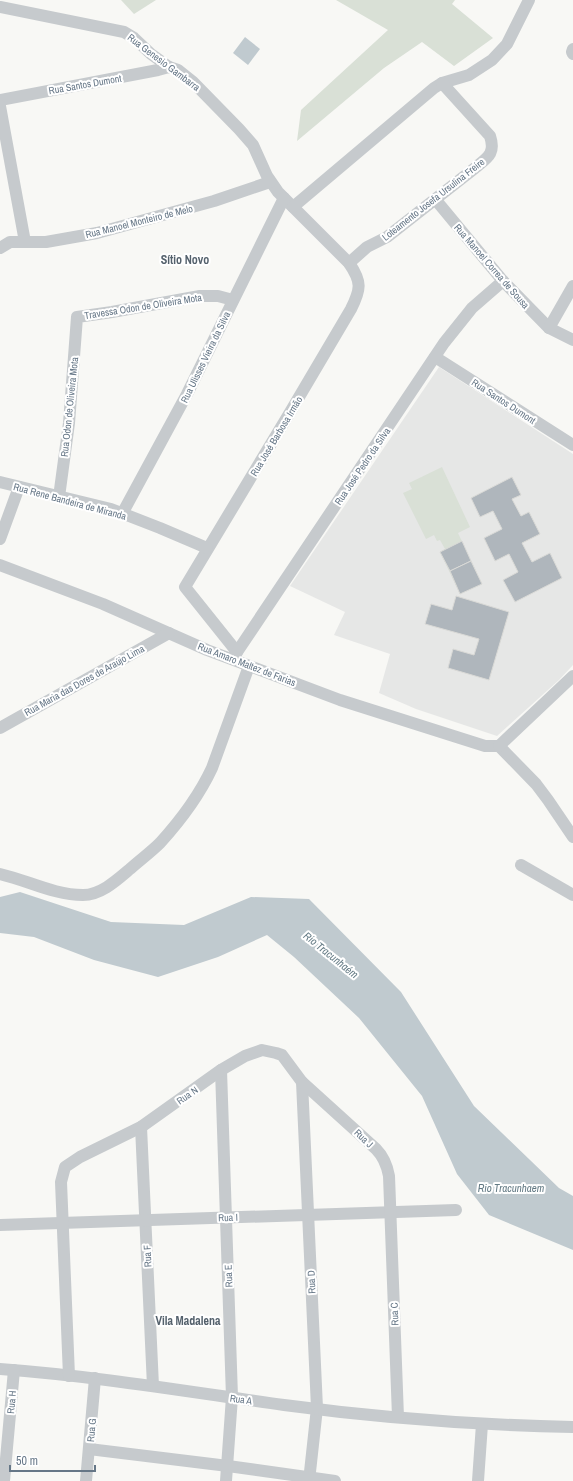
<svg xmlns="http://www.w3.org/2000/svg" width="573" height="1481" font-family="'Archivo Narrow',sans-serif">
	<rect width="100%" height="100%" fill="#f8f8f5"/>
	<polygon fill="#e6e7e6" points="439,367 573,454 573,665 559,680 497,736 416,709 379,693 390,654 334,635 345,612 290,586"/>
	<g fill="#d9e0d6">
		<polygon points="121,0 156,0 134,14"/>
		<polygon points="336,0 455,0 452,4 493,38 454,66 422,42 384,68 297,141 301,110 388,30"/>
		<polygon points="442,467 470,527 458,533 482,584 460,594 440,552 445,549 440,540 437,541 434,535 426,539 403,493 412,489 409,483"/>
	</g>
	<g fill="#c0cacf">
		<polygon points="245,37 260,49 248,65 233,53"/>
		<polygon points="20,892 111,922 184,925 251,897 309,899 401,992 474,1106 559,1188 573,1196 573,1250 489,1215 457,1174 422,1096 359,1018 294,957 267,935 218,957 158,977 94,960 34,937 0,933 0,897"/>
	</g>
	<g fill="#afb6bc" stroke="#dadad7">
		<polygon points="512,477 521,495 512,499 521,516 529,512 540,534 522,543 532,562 550,553 562,578 515,602 503,580 518,572 509,554 495,561 484,538 502,529 493,511 480,517 471,498"/>
		<polygon points="462,541 471,561 450,571 440,552"/>
		<polygon points="471,561 482,584 460,594 450,571"/>
		<polygon points="456,596 509,612 489,680 448,668 453,649 474,655 479,639 425,624 431,604 452,610"/>
	</g>
	<g fill="none" stroke-linecap="round" stroke-linejoin="round">
		<g stroke="#c6cacd" stroke-width="12">
			<path d="M0,7L124,32L134,38L151,54L169,67L178,70L193,82L239,129L253,145L267,176L278,192L349,263C362,282 361,289 351,309L289,414L185,587L237,652"/>
			<polyline points="573,49 572,52 573,54"/>
			<polyline points="0,100 158,70 169,67"/>
			<polyline points="0,106 25,242"/>
			<polyline points="435,199 503,281 549,328 573,340"/>
			<polyline points="293,207 434,88 442,83 469,75 492,60 507,44 529,0"/>
			<polyline points="0,248 10,242 46,242 97,233 214,201 270,182"/>
			<path d="M349,263L367,247L387,237L475,168C487,158 496,154 490,136L442,83"/>
			<polyline points="549,328 573,286"/>
			<polyline points="435,357 573,445"/>
			<polyline points="0,482 111,509 160,528 207,548"/>
			<polyline points="59,497 69,423 77,317 112,312 200,296 218,296 233,300"/>
			<polyline points="122,514 187,394 284,198"/>
			<polyline points="0,539 19,487"/>
			<polyline points="0,565 103,604 207,650 340,700 485,746 499,746"/>
			<polyline points="233,658 444,343 472,308 503,281"/>
			<polyline points="0,728 169,633"/>
			<polyline points="499,746 536,784 548,800 573,837"/>
			<polyline points="499,746 573,676"/>
			<polyline points="521,865 573,895"/>
			<path d="M0,874C27,880 54,895 83,895C101,895 117,880 130,869C140,860 151,852 160,843C180,821 199,796 212,768L249,666"/>
			<polyline points="221,1070 232,1397 226,1481"/>
			<polyline points="302,1082 317,1408 309,1481"/>
			<polyline points="141,1127 153,1386"/>
			<polyline points="0,1225 456,1210"/>
			<path d="M0,1369C95,1376 190,1392 284,1405C380,1418 477,1425 573,1427"/>
			<path d="M69,1376L61,1182L65,1167L80,1157L141,1127L221,1070L245,1056L262,1050L276,1053L282,1055L302,1082L376,1149C384,1157 387,1165 389,1176L398,1417"/>
			<polyline points="89,1449 228,1466 335,1481"/>
			<polyline points="4,1481 14,1370"/>
			<polyline points="86,1481 95,1378"/>
			<polyline points="478,1481 482,1424"/>
		</g>
	</g>
	<g text-anchor="middle" stroke-width="4" stroke-linejoin="round" paint-order="stroke">
		<g font-size="10" fill="#667787" stroke="#fff">
			<text transform="translate(164 62) rotate(37)" y="4">Rua Genesio Gambarra</text>
			<text transform="translate(85 84) rotate(-10)" y="4">Rua Santos Dumont</text>
			<text transform="translate(433 199) rotate(-38)" y="4">Loteamento Josefa Ursulina Freire</text>
			<text transform="translate(139 221) rotate(-14)" y="4">Rua Manoel Monteiro de Melo</text>
			<text transform="translate(492 266) rotate(49)" y="4">Rua Manoel Correa de Sousa</text>
			<text transform="translate(143 306) rotate(-9)" y="4">Travessa Odon de Oliveira Mota</text>
			<text transform="translate(205 357) rotate(-64)" y="4">Rua Ulisses Vieira da Silva</text>
			<text transform="translate(504 401) rotate(33)" y="4">Rua Santos Dumont</text>
			<text transform="translate(69 407) rotate(-84)" y="4">Rua Odon de Oliveira Mota</text>
			<text transform="translate(276 436) rotate(-59)" y="4">Rua José Barbosa Irmão</text>
			<text transform="translate(362 466) rotate(-56)" y="4">Rua José Pedro da Silva</text>
			<text transform="translate(70 501) rotate(15)" y="4">Rua Rene Bandeira de Miranda</text>
			<text transform="translate(247 664) rotate(21)" y="4">Rua Amaro Maltez de Farias</text>
			<text transform="translate(84 680) rotate(-29)" y="4">Rua Maria das Dores de Araújo Lima</text>
			<text transform="translate(187 1095) rotate(-35)" y="4">Rua N</text>
			<text transform="translate(364 1138) rotate(44)" y="4">Rua J</text>
			<text transform="translate(228 1217) rotate(-2)" y="4">Rua I</text>
			<text transform="translate(147 1256) rotate(-93)" y="4">Rua F</text>
			<text transform="translate(228 1276) rotate(-92)" y="4">Rua E</text>
			<text transform="translate(311 1282) rotate(-93)" y="4">Rua D</text>
			<text transform="translate(394 1314) rotate(-92)" y="4">Rua C</text>
			<text transform="translate(241 1399) rotate(8)" y="4">Rua A</text>
			<text transform="translate(11 1402) rotate(-85)" y="4">Rua H</text>
			<text transform="translate(91 1430) rotate(-85)" y="4">Rua G</text>
		</g>
		<g font-size="11" font-style="italic" fill="#627983" stroke="#fff">
			<text transform="translate(331 955) rotate(39)" y="4">Rio Tracunhaém</text>
			<text x="511" y="1192">Rio Tracunhaem</text>
		</g>
		<g font-size="12" font-weight="bold" fill="#54616c" stroke="#fff">
			<text x="185" y="264">Sítio Novo</text>
			<text x="188" y="1325">Vila Madalena</text>
		</g>
	</g>
	<path d="M10 1465v6h85v-6" fill="none" stroke="#667787" stroke-width="2"/>
	<text x="16" y="1465" font-size="12" fill="#667787" stroke="#ffffff" stroke-width="3" paint-order="stroke">50 m</text>
</svg>
